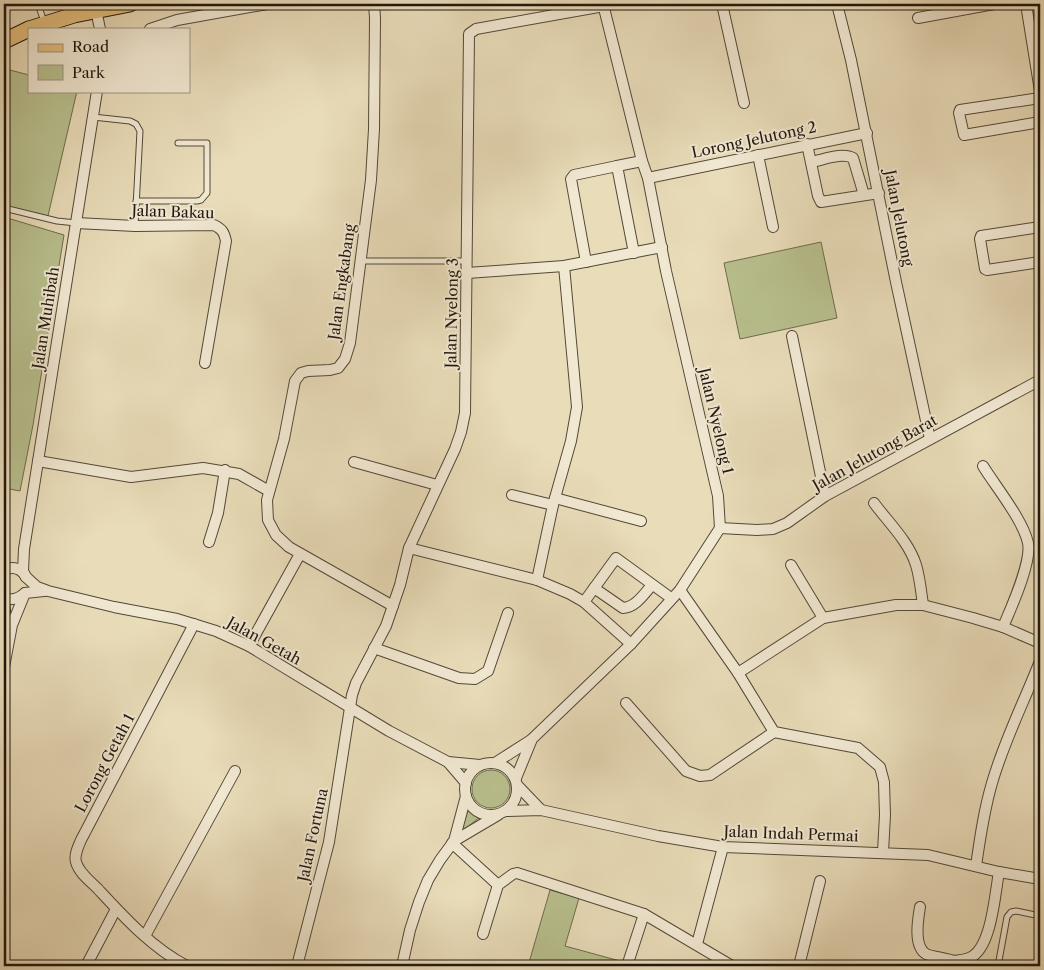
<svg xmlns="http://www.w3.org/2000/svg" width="1044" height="970" font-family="'Libre Caslon Text',serif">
	<rect width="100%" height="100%" fill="#e9dcb9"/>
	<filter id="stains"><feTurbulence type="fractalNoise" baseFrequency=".004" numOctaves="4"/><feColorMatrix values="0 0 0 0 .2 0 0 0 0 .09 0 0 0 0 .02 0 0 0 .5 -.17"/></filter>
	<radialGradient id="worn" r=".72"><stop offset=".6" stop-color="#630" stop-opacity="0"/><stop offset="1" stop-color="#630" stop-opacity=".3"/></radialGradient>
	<g fill="#b8c08e" stroke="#6c6c4e">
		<polygon points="10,70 29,75 29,91 77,91 47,220 4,208 4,88"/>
		<polygon points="4,217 64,235 33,425 20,491 4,488"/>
		<polygon points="821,242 837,318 740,339 724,263"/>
		<circle cx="491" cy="789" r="19"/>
		<polygon points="468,810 480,817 461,832"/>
		<polygon points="550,890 579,898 565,946 620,961 618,966 528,966"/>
	</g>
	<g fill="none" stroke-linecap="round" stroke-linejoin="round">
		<defs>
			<g id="lane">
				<polyline points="38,4 44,22"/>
				<polyline points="93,117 130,121 136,124 140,131 135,226"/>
				<polyline points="136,201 197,201 201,200 207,193 207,143 178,143"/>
				<polyline points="4,208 57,221 76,223"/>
				<polyline points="361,261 467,261"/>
				<polyline points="998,966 1007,917 1011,912 1016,911 1040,916"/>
			</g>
			<g id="street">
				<polyline points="374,4 375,18 374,129 371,180 350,343 345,359 338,368 330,370 308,371 301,373 295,381 284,439 267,500 268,520 276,535 289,547 393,606"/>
				<polyline points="722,4 744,103"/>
				<polyline points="837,4 851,60 896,282 930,439"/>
				<polyline points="1026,4 1040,91"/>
				<polyline points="96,10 100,29"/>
				<polyline points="918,18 994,4"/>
				<polyline points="150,29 177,20 267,4"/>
				<polyline points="97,91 24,549 23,571 26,577 37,587 48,591 114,607 177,619 216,631 249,646 389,731 448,762 480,765"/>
				<polyline points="1040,98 960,110 959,113 964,135 1040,122"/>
				<polyline points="807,144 818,196 821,202 879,193"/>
				<polyline points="758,155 773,227"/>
				<path d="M811,162C823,160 842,152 853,158L864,195"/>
				<polyline points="617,166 642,161"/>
				<polyline points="648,178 867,133"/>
				<path d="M76,223L135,226L214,225C222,229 224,232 226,241L205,363"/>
				<polyline points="1040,227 981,236 980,239 985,269 987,270 1040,262"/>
				<polyline points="586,262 571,179 574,175 617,166 634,253"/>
				<polyline points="467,273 564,266 662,247"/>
				<polyline points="792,336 825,496"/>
				<polyline points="38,461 131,477 203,468 239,474 269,491"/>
				<polyline points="354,462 437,485"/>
				<path d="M983,466C996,487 1023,520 1028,543C1032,562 1011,608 1003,627"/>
				<polyline points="512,495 553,505"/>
				<polyline points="555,498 641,521"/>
				<path d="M874,503C888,522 909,542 916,565C920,578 921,591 923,605"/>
				<polyline points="720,528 757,530 773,529 787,523 825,496 1040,380"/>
				<polyline points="209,542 218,513 225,470"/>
				<polyline points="409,548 537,580 570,594 584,602 631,644"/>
				<polyline points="791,565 823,618"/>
				<path d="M4,570C13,566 21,568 26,577"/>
				<polyline points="537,580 553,505 571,441 577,407 564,266"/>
				<path d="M594,588L623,608C636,607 644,594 652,585"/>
				<polyline points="680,590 738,673 774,732 858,748 880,767 884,782 885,815 883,852"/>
				<path d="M4,598C12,601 18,599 25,593"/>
				<polyline points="584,602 616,558 671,598"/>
				<polyline points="4,605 8,631"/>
				<polyline points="249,646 300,554"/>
				<polyline points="374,648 459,678 475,679 488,671 508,613"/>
				<polyline points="4,667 12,625 25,593 44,591"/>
				<polyline points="738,673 823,618 896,605 923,605 973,618 1003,627 1040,643"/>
				<polyline points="626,703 686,771 700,776 710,775 774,732"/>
				<polyline points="448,762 466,783"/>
				<circle cx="491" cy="789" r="26"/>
				<polyline points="495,763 531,740"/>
				<polyline points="516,778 532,739 631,644 680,590 720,528 718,496 666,271 648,178 642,161 603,4"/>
				<polyline points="518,786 541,810"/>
				<polyline points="506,811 541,810 658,836 723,847 928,855 999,872 1040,879"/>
				<polyline points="454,841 498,815"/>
				<polyline points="452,843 498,885"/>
				<path d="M976,866C980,838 984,810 992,783C1004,741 1024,702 1040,661"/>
				<path d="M920,907C918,919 913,946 926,954C930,956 949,959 954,961"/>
				<polyline points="483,934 498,885 513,874 517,873 644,914 732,966"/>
				<polyline points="145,936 235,771"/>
				<polyline points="697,944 723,847"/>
				<polyline points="86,966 116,909"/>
				<path d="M187,966C152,948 124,917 98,889C90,881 79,873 76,862C74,855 78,847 81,840L194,624"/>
				<polyline points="297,966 329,842 352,695 356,683 386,626 400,585 409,548 455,449 461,432 465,413 469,34 476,29 604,6"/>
				<polyline points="402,966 410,930 419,902 428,880 440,860 454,841 466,796"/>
				<polyline points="627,966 644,914"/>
				<polyline points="799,966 820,881"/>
				<path d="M953,966L954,961C961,960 967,960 973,956C992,943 995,893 999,872"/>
			</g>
			<g id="primary">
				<polyline points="29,29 74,15 130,4"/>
				<polyline points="4,41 29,29"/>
			</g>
		</defs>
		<use href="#lane" stroke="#524839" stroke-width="7"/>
		<use href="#street" stroke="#524839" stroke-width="12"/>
		<use href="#primary" stroke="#20170e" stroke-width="17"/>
		<use href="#lane" stroke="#f1e8d2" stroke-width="5"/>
		<use href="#street" stroke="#f1e8d2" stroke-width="10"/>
		<use href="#primary" stroke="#e4be7c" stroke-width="15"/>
	</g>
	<g text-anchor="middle" stroke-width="4" stroke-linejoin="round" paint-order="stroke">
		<g font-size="15" fill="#20170e" stroke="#f1e8d2">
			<text transform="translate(754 140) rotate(-12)" y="5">Lorong Jelutong 2</text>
			<text transform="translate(173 212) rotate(2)" y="5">Jalan Bakau</text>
			<text transform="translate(899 218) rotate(79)" y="5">Jalan Jelutong</text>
			<text transform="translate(342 282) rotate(-82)" y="5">Jalan Engkabang</text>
			<text transform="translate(452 313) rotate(-89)" y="5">Jalan Nyelong 3</text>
			<text transform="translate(46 318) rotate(-81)" y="5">Jalan Muhibah</text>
			<text transform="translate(716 421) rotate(77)" y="5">Jalan Nyelong 1</text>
			<text transform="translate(875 453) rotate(-29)" y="5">Jalan Jelutong Barat</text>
			<text transform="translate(264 641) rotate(29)" y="5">Jalan Getah</text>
			<text transform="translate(105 763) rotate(-62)" y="5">Lorong Getah 1</text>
			<text transform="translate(791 834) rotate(2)" y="5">Jalan Indah Permai</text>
			<text transform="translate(313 835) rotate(-78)" y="5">Jalan Fortuna</text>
		</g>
	</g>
	<rect width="1044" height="970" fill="none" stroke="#e9dcb9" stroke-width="20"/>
	<rect x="5" y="5" width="1034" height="960" fill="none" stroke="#20170e" stroke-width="2.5"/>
	<rect x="10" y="10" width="1024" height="950" fill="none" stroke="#20170e"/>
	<rect x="28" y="28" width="162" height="65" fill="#f1e8d2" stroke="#9d9484"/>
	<rect x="38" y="44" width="25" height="8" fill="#e4be7c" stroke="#9d9484"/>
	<text x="72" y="52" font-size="15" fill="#20170e">Road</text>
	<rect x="38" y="65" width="25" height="15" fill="#b8c08e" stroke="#9d9484"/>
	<text x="72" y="78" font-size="15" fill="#20170e">Park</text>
	<rect width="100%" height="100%" filter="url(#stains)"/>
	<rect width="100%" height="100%" fill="url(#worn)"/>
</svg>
